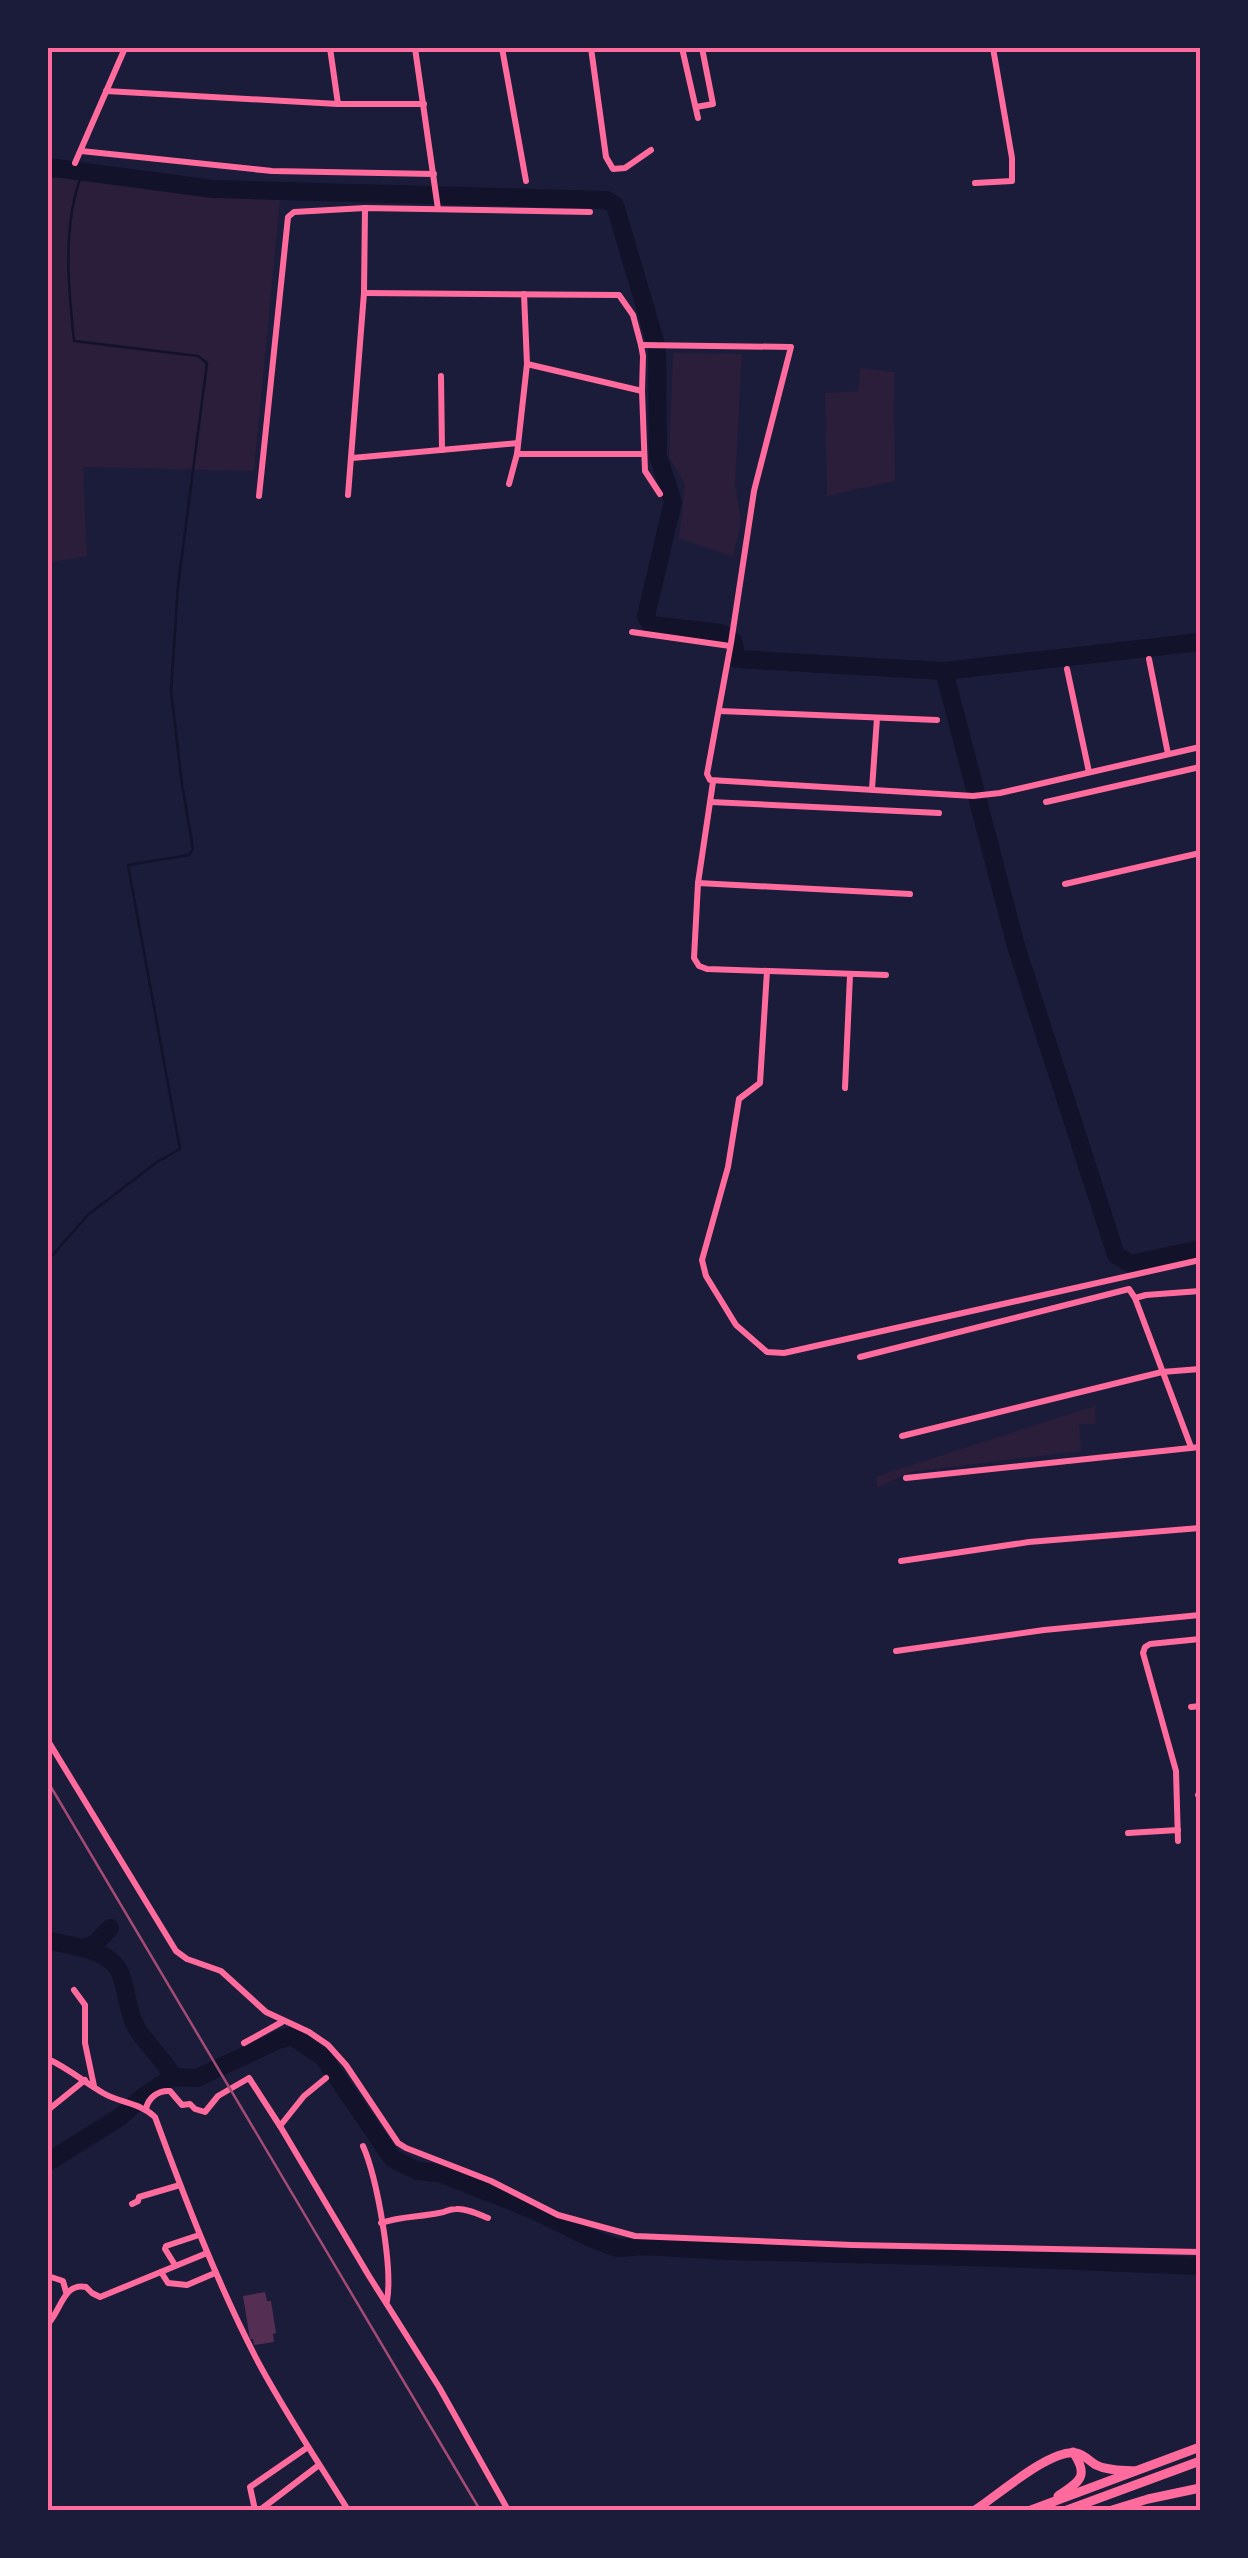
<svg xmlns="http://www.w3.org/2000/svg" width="1248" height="2558" font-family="Merriweather,serif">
	<rect width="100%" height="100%" fill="#1b1b3a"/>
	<g fill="#2a1e3b">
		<polygon points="48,177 280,200 254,471 83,467 87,556 48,563"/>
		<polygon points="673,353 742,354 735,484 741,521 733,557 679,538 685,485 669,457"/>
		<polygon points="860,368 894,372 895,481 827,496 825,393 858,391"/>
		<polygon points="1095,1406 1096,1424 1079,1424 1081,1451 910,1472 877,1488 877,1476"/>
	</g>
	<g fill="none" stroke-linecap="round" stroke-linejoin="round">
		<path stroke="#12122b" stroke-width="2.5" d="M48,1260L89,1214L157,1162L180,1149L128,865L189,855L193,849L182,784L171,691L178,586L207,363L198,356L74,341C68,285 62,223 83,171"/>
		<g stroke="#12122b" stroke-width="18">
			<polyline points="48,167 213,189 606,200 615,205 657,348 658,456 673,502 646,616 651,625 721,633 733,641 737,659 944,671 1200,642"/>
			<polyline points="944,671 1016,946 1116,1255 1131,1264 1200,1249"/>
			<path d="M48,1940C73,1948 113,1947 122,1978C127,1993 128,2011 135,2025C144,2043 163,2057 173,2077L197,2078L278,2040L292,2036L323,2057L392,2158L417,2171L439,2173L533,2210L588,2237L617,2248L645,2246L728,2251L1004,2258L1200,2266"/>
			<polyline points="85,1948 96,1943 110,1928"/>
			<polyline points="48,2162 120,2117 144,2096 173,2077"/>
		</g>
	</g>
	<polygon fill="#542f53" points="265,2292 267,2301 271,2301 276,2333 273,2334 274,2342 254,2345 253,2339 250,2339 243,2296"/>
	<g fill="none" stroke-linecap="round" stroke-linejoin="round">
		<g stroke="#ff6b9d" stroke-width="6">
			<polyline points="330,48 338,104"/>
			<polyline points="415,48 438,209"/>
			<polyline points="502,48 526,181"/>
			<polyline points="591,48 606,157 613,169 625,168 651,150"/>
			<polyline points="682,48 698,118"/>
			<polyline points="106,91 338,104 424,104"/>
			<polyline points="696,107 713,104 702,48"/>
			<polyline points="81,151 272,171 434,174"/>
			<polyline points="75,163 125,48"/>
			<polyline points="975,183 1012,181 1012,158 993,48"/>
			<polyline points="364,293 619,295 633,315 641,345 643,356 642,391 645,471 660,494"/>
			<polyline points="641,345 791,347 754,491 731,643 707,774 710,780 973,796 1000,793 1200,747"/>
			<polyline points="527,364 642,391"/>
			<polyline points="441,376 442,450"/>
			<polyline points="517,454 643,454"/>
			<polyline points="352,458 518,443"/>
			<polyline points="509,484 517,454 527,364 524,294"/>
			<polyline points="348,495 364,293 365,208"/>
			<polyline points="259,496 288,217 294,212 365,208 590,212"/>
			<polyline points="632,632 730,646"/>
			<polyline points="1149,659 1168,754"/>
			<polyline points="1067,669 1089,772"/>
			<polyline points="719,711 937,720"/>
			<polyline points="713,782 698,883 694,958 699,966 707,969 886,975"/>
			<polyline points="872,789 877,718"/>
			<polyline points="711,802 939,813"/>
			<polyline points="1046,802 1200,767"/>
			<polyline points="698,883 910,894"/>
			<polyline points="1065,884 1200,853"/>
			<polyline points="767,971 760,1083 739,1099 728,1167 702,1260 706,1276 736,1325 767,1352 784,1353 1200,1260"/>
			<polyline points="845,1088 850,975"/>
			<polyline points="1135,1298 1146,1295 1200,1291"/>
			<polyline points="860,1357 1129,1289 1135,1298 1191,1447"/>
			<polyline points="902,1436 1162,1372 1200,1369"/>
			<polyline points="906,1478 1200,1447"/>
			<polyline points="901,1561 1029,1542 1200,1528"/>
			<polyline points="896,1651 1044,1630 1200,1615"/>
			<polyline points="1191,1707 1200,1706"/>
			<polyline points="50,1744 176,1951 187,1959 221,1971 266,2012 309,2032 328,2045 346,2065 398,2143 406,2148 491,2181 558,2215 635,2236 852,2245 1200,2252"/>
			<polyline points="1198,1795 1200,1795"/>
			<polyline points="1128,1833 1178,1830"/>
			<polyline points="1178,1841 1176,1771 1143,1653 1145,1647 1150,1644 1200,1639"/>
			<polyline points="74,1990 85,2005 85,2043 94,2086"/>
			<polyline points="244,2043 282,2022"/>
			<path d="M48,2059C68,2068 84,2082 103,2093C120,2103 141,2103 155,2117C185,2199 216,2280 256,2358C284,2411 317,2460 348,2510"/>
			<polyline points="326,2078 304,2096 280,2126 369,2276 439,2387 508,2510"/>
			<path d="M146,2109C148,2098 158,2090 170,2091L182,2105L190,2104L195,2109L205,2112L218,2096L249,2078L280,2126"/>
			<polyline points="48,2110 85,2080"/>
			<path d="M363,2146C377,2178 393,2267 387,2301"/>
			<polyline points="132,2204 138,2201 139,2197 180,2185"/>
			<path d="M381,2223C400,2216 420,2217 439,2213C448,2212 447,2209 456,2209C466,2208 478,2214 488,2218"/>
			<polyline points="175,2265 165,2249 166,2246 199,2235"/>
			<polyline points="161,2272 168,2283 187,2285 215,2273"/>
			<polyline points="48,2276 63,2281 66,2292"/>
			<path d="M48,2324C61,2310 64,2282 86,2287L92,2293L100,2297L207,2253"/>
			<polyline points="255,2510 250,2487 308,2447"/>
			<polyline points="260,2510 319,2465"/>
		</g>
		<g stroke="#ff6b9d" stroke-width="9">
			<path d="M1058,2496C1079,2482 1090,2477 1073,2452"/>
			<path d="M975,2510C997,2496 1051,2448 1076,2453C1085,2455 1089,2461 1096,2465C1108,2471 1123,2470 1135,2471"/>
			<polyline points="1031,2510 1200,2447"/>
			<polyline points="1067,2510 1200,2461"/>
			<polyline points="1112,2510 1148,2499 1200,2488"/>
		</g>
		<polyline stroke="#a44b75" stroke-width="2.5" points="48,1782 480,2510"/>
	</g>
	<rect width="1248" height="2558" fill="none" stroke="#1b1b3a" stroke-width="100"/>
	<rect x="50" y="50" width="1148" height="2458" fill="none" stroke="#ff6b9d" stroke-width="4"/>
</svg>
